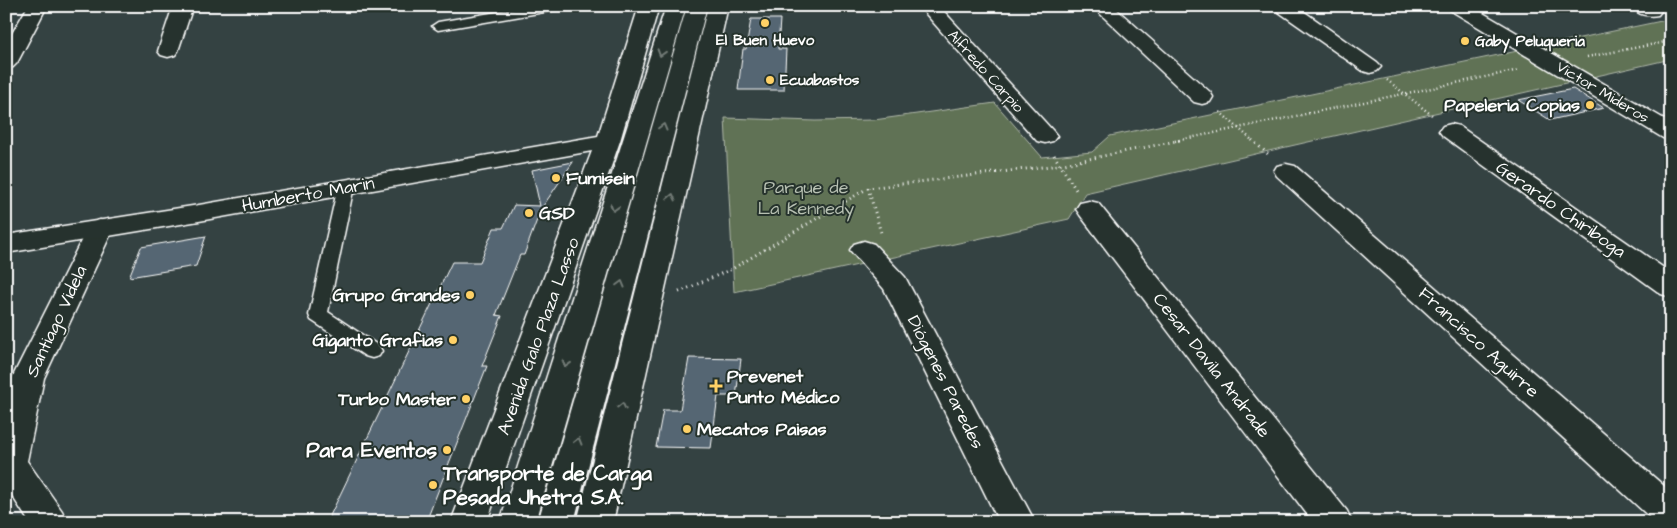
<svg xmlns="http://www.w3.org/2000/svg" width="1677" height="528" font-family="'Architects Daughter',sans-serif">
	<rect width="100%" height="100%" fill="#344242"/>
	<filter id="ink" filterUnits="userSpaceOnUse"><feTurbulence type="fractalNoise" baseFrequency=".02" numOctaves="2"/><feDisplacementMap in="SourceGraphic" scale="10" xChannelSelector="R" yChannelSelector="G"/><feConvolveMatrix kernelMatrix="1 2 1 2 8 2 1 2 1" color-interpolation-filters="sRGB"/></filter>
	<g filter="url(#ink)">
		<polygon fill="#607255" stroke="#b0b8aa" points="1671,19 1671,59 1085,193 1069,219 734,292 725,118 815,121 874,120 995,103 1042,157 1092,152 1110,136"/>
		<g fill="#556673" stroke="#fff">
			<polygon points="751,19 780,19 778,49 786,49 784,90 738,90 743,49 746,49"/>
			<polygon points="1573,89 1604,108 1550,120 1518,100"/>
			<polygon points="573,162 541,209 524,255 520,255 496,315 502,316 482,366 487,366 426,522 327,522 452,262 480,262 494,228 503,228 514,205 540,206 532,170"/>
			<polygon points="206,236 196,266 129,277 141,247"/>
			<polygon points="689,358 741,359 736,396 718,396 711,448 656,447 663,410 680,410"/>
		</g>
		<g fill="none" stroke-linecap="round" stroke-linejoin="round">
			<defs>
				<g id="lane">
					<polygon points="533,6 562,6 556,10 438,30 432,26 438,22"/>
					<polygon points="346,181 352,183 354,186 328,312 379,346 382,351 379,356 372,358 365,356 311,320 309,315 338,186 340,183"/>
				</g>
				<g id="street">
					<polygon points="28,6 47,6 17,63 13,67 6,69 6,44"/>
					<polygon points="173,6 193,6 178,51 175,55 168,57 161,55 158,51"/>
					<polygon points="919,6 939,6 1053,131 1057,136 1053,141 1045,143 1037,141"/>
					<polygon points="1092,6 1113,6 1210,92 1213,97 1210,102 1202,104 1194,102"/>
					<polygon points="1274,6 1296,6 1377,63 1381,67 1377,71 1370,73 1363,71 1276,10"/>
					<polygon points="1448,6 1471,6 1671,123 1671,140 1663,138 1450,10"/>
					<path d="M1632,6H1657L1661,11L1658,15C1648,17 1637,15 1632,6Z"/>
					<polygon points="1451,124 1459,126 1671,273 1671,297 1661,294 1443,136 1439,131 1443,126"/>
					<polygon points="1286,164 1295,166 1671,492 1671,522 1655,522 1277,176 1274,171 1277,166"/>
					<polygon points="1089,201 1098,203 1347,511 1352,522 1313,522 1080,215 1076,209 1080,203"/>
					<polygon points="100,220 109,223 113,229 44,378 27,461 62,511 67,522 29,522 6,486 6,405 12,378 87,229 91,223"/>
					<polygon points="864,241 874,244 905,277 1035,522 999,522 884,289 850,250 854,244"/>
				</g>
				<g id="secondary">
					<polygon points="639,6 659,6 620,141 487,522 451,522 592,151 199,221 6,253 6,235 199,205 598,136"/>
					<polygon points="708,6 728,6 613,522 577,522"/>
				</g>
				<g id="primary">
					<polygon points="666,6 686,6 536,522 500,522"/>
					<polygon points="687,6 707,6 574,522 538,522"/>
				</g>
			</defs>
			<use href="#lane" stroke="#fff" stroke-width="3"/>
			<use href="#street" stroke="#fff" stroke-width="3"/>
			<use href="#secondary" stroke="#fff" stroke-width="3"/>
			<use href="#primary" stroke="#fff" stroke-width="3"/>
			<g stroke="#fff" stroke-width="2.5" stroke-dasharray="1 3" stroke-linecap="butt">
				<polyline points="1587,57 1671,41"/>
				<polyline points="1387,80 1433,116"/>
				<polyline points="1220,112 1253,141"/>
				<polyline points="1175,141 1519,70"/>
			</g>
			<g stroke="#fff" stroke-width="3" stroke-dasharray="1 4" stroke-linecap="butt">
				<polyline points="1252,140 1269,155"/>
				<polyline points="1054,155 1076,190"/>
				<polyline points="868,188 881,233"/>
				<polyline points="679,292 732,269 868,188 1059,165 1181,140"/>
			</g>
			<use href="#lane" fill="#26332d" fill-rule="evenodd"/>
			<use href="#street" fill="#26332d" fill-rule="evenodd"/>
			<use href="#secondary" fill="#26332d" fill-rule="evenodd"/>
			<use href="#primary" fill="#26332d" fill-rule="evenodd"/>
		</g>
		<defs><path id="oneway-chevron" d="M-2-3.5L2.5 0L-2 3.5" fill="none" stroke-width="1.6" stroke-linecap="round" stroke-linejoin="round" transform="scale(1.25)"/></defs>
		<g stroke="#727a76">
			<use href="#oneway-chevron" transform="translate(661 53) rotate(107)"/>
			<use href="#oneway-chevron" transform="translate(663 127) rotate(-75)"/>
			<use href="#oneway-chevron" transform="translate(672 197) rotate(-77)"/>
			<use href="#oneway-chevron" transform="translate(614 208) rotate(107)"/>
			<use href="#oneway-chevron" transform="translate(621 284) rotate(-75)"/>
			<use href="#oneway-chevron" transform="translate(566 364) rotate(107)"/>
			<use href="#oneway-chevron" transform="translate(622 406) rotate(-77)"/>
			<use href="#oneway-chevron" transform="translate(578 441) rotate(-74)"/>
		</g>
	</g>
	<g fill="#ffd166" stroke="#26332d" stroke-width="2">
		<circle cx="765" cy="23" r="5"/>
		<circle cx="1465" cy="41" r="5"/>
		<circle cx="770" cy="80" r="5"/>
		<circle cx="1590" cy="105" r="5"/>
		<circle cx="556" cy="178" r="5"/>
		<circle cx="529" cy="213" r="5"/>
		<circle cx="470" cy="295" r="5"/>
		<circle cx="453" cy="340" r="5"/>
		<path d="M713.5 378.5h5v5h5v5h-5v5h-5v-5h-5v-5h5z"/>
		<circle cx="466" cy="399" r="5"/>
		<circle cx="687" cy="429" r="5"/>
		<circle cx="447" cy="450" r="5"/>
		<circle cx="433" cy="485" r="5"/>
	</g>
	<g text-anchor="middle" stroke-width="4" stroke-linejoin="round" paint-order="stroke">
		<g font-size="15" font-weight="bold" fill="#fff" stroke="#26332d" text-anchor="start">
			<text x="765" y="45" text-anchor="middle">El Buen Huevo</text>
			<text x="1475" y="46">Gaby Peluqueria</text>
			<text x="780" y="85">Ecuabastos</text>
		</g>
		<g font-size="15" fill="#fff" stroke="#26332d">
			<text transform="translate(986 71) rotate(48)" y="5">Alfredo Carpio</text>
			<text transform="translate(1603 92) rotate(31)" y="5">Victor Mideros</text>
		</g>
		<g font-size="18" font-weight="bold" fill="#fff" stroke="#26332d" text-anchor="end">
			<text x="1580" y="111">Papeleria Copias</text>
			<text x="566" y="184" text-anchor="start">Fumisein</text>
			<text x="539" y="219" text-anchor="start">GSD</text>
			<text x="460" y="301">Grupo Grandes</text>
			<text x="443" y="346">Giganto Grafias</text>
			<text x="727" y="382" text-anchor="start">Prevenet<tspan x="727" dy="21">Punto Médico</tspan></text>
			<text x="456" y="405">Turbo Master</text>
			<text x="697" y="435" text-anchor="start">Mecatos Paisas</text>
		</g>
		<g font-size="18" fill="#b7c0b2" stroke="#26332d">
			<text x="806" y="193">Parque de<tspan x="806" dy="21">La Kennedy</tspan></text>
		</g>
		<g font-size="18" fill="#fff" stroke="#26332d">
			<text transform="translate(308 194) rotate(-10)" y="6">Humberto Marin</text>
			<text transform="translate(1561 209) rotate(35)" y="6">Gerardo Chiriboga</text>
			<text transform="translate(56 321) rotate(-65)" y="6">Santiago Videla</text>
			<text transform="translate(538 336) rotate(-70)" y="6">Avenida Galo Plaza Lasso</text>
			<text transform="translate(1479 342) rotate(42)" y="6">Francisco Aguirre</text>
			<text transform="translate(1212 365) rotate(52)" y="6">Cesar Davila Andrade</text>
			<text transform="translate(946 382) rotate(63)" y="6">Diógenes Paredes</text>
		</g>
		<g font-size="21" font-weight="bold" fill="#fff" stroke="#26332d" text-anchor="end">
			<text x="437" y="457">Para Eventos</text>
			<text x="443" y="480" text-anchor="start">Transporte de Carga<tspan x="443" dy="24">Pesada Jhetra S.A.</tspan></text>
		</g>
	</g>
	<rect width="1677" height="528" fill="none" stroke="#26332d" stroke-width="25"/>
	<rect x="12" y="12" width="1652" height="503" fill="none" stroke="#fff" stroke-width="2" filter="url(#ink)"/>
</svg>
